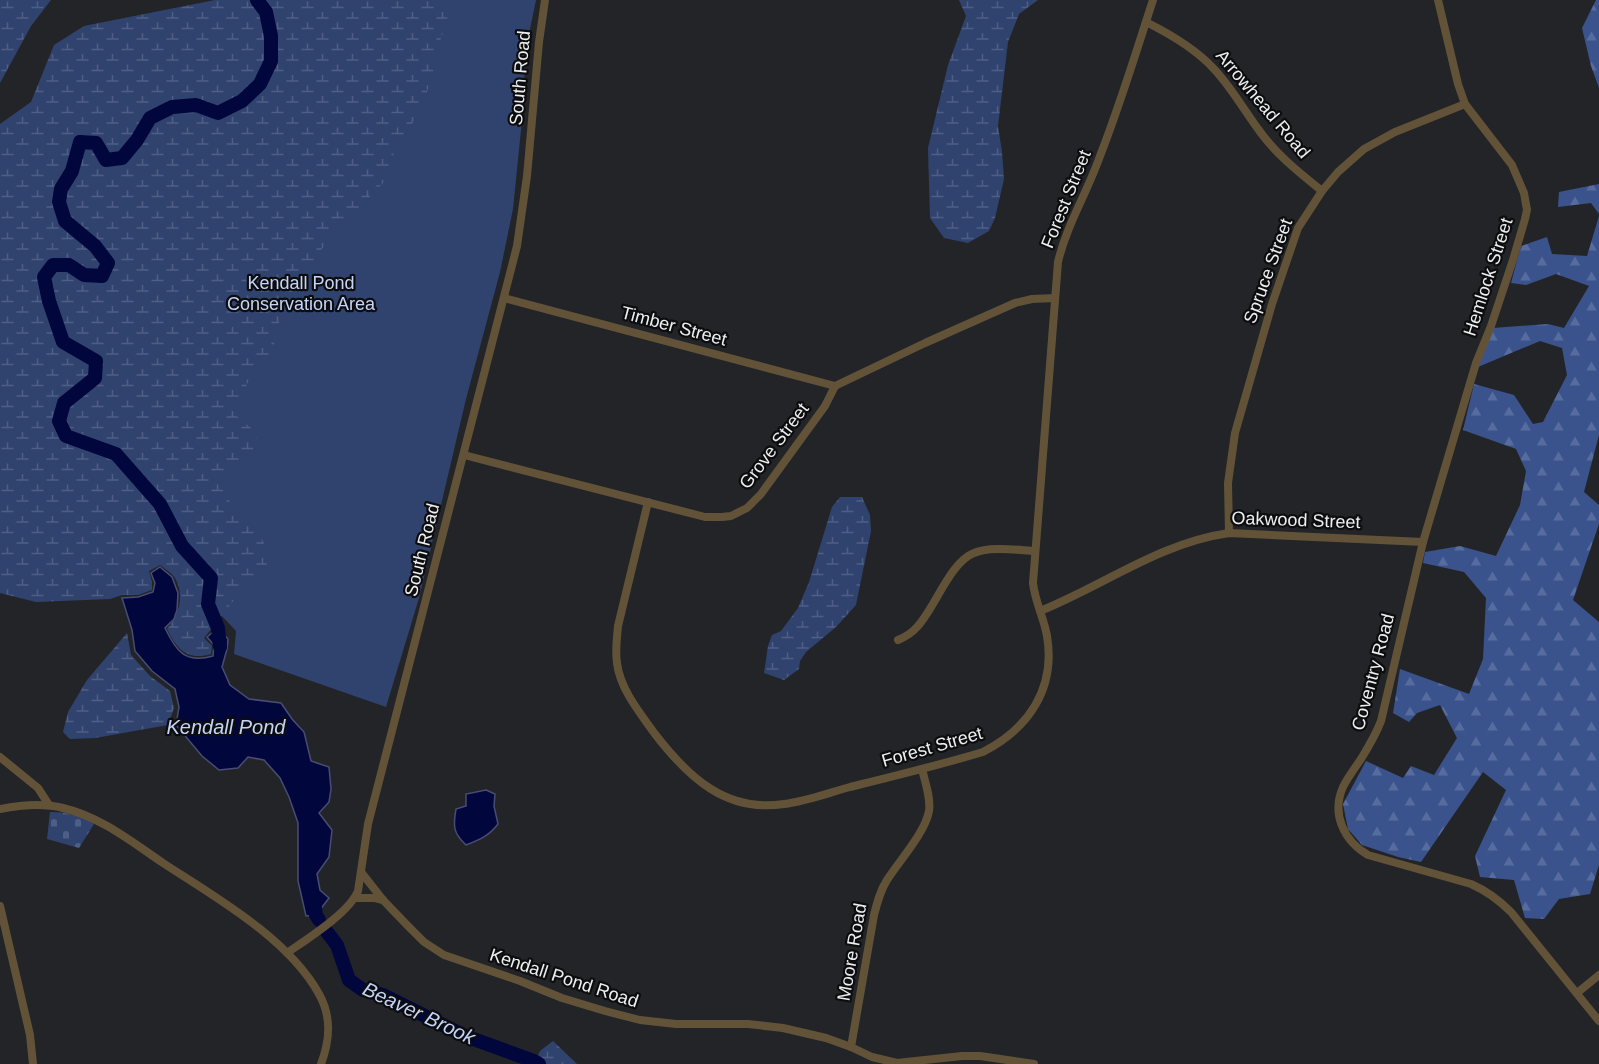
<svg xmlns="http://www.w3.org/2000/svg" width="1599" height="1064" font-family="Helvetica,sans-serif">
	<defs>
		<pattern id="forest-firs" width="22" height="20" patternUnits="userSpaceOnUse" patternTransform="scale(1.5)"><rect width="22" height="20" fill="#3a538d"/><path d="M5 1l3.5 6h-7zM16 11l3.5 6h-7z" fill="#576c9e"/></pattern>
		<pattern id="wetland-marsh" width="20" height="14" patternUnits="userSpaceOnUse" patternTransform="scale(1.5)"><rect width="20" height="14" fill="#30436f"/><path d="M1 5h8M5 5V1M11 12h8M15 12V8" fill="none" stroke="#4e5e84"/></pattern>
		<pattern id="cemetery-stones" width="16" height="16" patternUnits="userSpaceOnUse" patternTransform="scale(1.5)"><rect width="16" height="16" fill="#30436f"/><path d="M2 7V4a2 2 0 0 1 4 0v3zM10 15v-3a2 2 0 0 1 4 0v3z" fill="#4e5e84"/></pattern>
	</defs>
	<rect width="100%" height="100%" fill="#232427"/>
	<polygon fill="#30436f" points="266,0 536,0 526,48 522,120 513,209 500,272 466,399 419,598 386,707 234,654 236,631 220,614 63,271"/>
	<g fill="url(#forest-firs)">
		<polygon points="1596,0 1599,0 1599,88 1591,66 1582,28"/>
		<polygon points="1599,184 1599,214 1591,203 1558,207 1559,192"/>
		<polygon points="1599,216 1599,435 1584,492 1599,505 1599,524 1573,600 1599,622 1599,865 1590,894 1559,899 1544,919 1525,918 1514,880 1480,877 1475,856 1506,790 1483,772 1421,862 1398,857 1362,845 1348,829 1343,804 1366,761 1403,778 1411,766 1434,775 1457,738 1440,705 1417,713 1409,722 1393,713 1400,669 1469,694 1483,659 1486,598 1464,572 1423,563 1425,552 1460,546 1496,556 1520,505 1526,471 1516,449 1463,430 1474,384 1514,395 1533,424 1543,422 1567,375 1562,348 1540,341 1478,367 1493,328 1548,324 1564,328 1589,286 1556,274 1526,285 1511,283 1521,246 1547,237 1552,254 1587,256"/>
	</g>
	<g fill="url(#wetland-marsh)">
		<polygon points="0,0 51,0 31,26 0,83"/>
		<path d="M215,0H449L447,21L434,58L433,73L425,98L415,119L394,153L385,181L333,234L299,280L281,315L271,357L253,372L239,400L237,416L258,434L250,458L233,470L219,484L236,512L258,532L265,545L267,566L262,577L244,587L204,638L212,646L211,654C187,661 177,649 167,629C179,616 185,595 175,578C172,573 165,569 160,565L149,571L152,582V590L138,595H122L110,599L36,602L0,593V124L31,102L54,45L84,26Z"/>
		<polygon points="959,0 1038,0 1019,14 1008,42 998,126 1002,152 1004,179 995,218 989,231 968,243 944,238 930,218 928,148 948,65 966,16"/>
		<polygon points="840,497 862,497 870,515 871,531 856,605 836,627 806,652 800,661 799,669 784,680 764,673 768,646 772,635 781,631 798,608 809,582 832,507"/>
		<polygon points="127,633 131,655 150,676 170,691 174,708 168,725 95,738 70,739 63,732 68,712 87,680"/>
		<polygon points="553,1041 577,1064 534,1064 540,1051"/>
	</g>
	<path fill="url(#cemetery-stones)" d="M50,812C65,812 81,815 94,824L79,848L47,839Z"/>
	<g fill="#01073d" stroke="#484d73" stroke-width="1.5">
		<path d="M160,567L172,577L178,593L177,610L174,619L165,628C176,651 185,664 213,656L214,645L207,637L218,628L228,639L227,649L222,667L230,685L249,699L281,703L292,719L304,732L311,761L329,767L331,789L329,802L319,813L332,830L329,857L317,874L320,890L329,898L316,915L306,916L298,881V823L289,797L280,778L264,760L248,757L238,768L219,770L202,756L176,725L179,707L175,689L152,671L135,651L132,630L122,598L138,597L153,592L155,583L151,573Z"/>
		<path d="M486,790L495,794L494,806L498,824C489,836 479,840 466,845C453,833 453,826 456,809L466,806V794Z"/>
	</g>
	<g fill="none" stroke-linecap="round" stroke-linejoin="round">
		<g stroke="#01073d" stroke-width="14">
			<polyline points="220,647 218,628 208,604 211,578 182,546 160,504 116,454 66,436 59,421 64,403 95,378 96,361 63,342 49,301 44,277 53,265 69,265 84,275 102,276 108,263 95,246 65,221 59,202 61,189 72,171 80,142 96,143 106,160 122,158 137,140 150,118 172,107 196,105 218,113 242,101 260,84 271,61 271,36 266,12 257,0"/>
			<polyline points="313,897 316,915 319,920"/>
			<polyline points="327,932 337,945 349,980 363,990 383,995 465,1036 534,1061 539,1064"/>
		</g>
		<g stroke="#625338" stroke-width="8">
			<path d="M1438,0L1458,84L1465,104L1512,165L1524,193L1527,210L1525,219L1513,260L1491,326L1476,363L1423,542L1381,721C1376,734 1369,746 1361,759C1355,768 1348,777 1343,787C1331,814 1344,841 1368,855L1471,884C1487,891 1499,900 1511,912L1599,1021"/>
			<path d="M1146,22C1170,34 1196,49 1214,69C1232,88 1245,112 1261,133C1278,156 1300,173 1322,191"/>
			<polyline points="504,298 835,386"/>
			<polyline points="464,455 705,517 722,517 731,516 747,508 761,494 825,406 835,386 925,343 1015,303 1032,299 1055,298"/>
			<path d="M648,502L618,626C617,638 615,650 617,663C620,689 640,713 655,734C688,777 726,813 784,804C807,801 828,793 850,787C895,776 939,765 983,752C1028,729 1056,689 1047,636C1044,618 1035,602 1033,583L1058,262C1067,224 1087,193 1100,156C1120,105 1136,52 1153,0"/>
			<polyline points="1229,533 1228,483 1235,433 1272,304 1298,228 1322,191 1338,172 1364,149 1395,132 1465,104"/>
			<path d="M1040,611C1103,586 1159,543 1229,533L1423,542"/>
			<path d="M898,640C905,637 912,633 917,627C935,608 950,562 974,553C990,546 1017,550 1035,551"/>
			<polyline points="0,757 38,788 49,805"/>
			<path d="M0,809C21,805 43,803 63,808C101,817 132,842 163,863C215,897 288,938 319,994C332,1017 330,1040 321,1064"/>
			<polyline points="361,872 383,900 408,926 424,942 444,955 520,981 562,998 605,1011 640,1020 676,1024 748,1024 783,1028 826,1038 851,1047 872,1057 897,1063 962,1056 980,1056 1034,1064"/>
			<polyline points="355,898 375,898 383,900"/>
			<polyline points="0,906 30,1035 33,1064"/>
			<path d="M287,953C307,939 349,913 358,891L368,824L517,246L527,176L539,42L545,0"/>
			<polyline points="1577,993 1599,975"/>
			<path d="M851,1047L874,915C877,903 880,891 887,880C899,861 925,833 929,811C931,798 925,782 922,769"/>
		</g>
	</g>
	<g text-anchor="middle" stroke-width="4.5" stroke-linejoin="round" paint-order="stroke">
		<g font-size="18" fill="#eeeff1" stroke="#0d0d0f">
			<text transform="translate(520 78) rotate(-85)" y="6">South Road</text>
			<text transform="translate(1263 104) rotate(50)" y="6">Arrowhead Road</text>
			<text transform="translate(1066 199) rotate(-68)" y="6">Forest Street</text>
			<text transform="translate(1268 271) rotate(-70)" y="6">Spruce Street</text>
			<text transform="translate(1488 277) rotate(-72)" y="6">Hemlock Street</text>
			<text transform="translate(674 326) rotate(15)" y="6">Timber Street</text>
			<text transform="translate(774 446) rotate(-53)" y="6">Grove Street</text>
			<text transform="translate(1296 520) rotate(2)" y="6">Oakwood Street</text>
			<text transform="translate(422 550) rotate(-76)" y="6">South Road</text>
			<text transform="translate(1373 672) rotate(-75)" y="6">Coventry Road</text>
			<text transform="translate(932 747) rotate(-16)" y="6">Forest Street</text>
			<text transform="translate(852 952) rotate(-80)" y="6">Moore Road</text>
			<text transform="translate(564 978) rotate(18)" y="6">Kendall Pond Road</text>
		</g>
		<g font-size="18" fill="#c5d5f9" stroke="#0d0d0f">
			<text x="301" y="289">Kendall Pond<tspan x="301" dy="21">Conservation Area</tspan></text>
		</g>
		<g font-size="20" font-style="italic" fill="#c4d4f8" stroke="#0d0d0f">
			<text x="226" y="734">Kendall Pond</text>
			<text transform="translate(419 1013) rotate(25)" y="7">Beaver Brook</text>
		</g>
	</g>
</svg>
